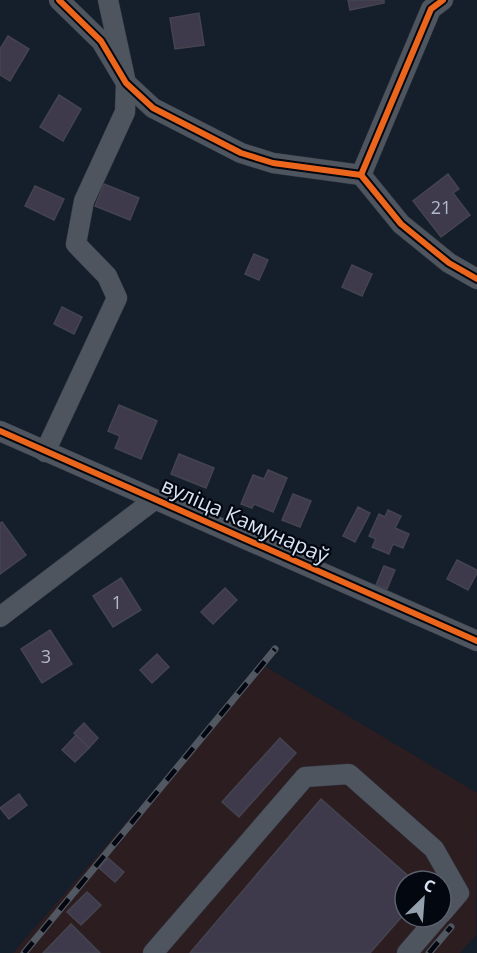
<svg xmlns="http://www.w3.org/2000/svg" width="477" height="953" font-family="'Open Sans',sans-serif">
	<rect width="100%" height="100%" fill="#151e2b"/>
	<path fill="#2c1d20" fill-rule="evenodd" d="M263,665L477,793L476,935L460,953H13ZM405,881H441V917H405Z"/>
	<g fill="#3e3a4c" stroke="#44444f" stroke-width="1.5">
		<polygon points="348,0 384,0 384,3 350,10"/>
		<polygon points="199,13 204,45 175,49 170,18"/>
		<polygon points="8,36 29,49 10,81 0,75 0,49"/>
		<polygon points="59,95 81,109 63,141 40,127"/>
		<polygon points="448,174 459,189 453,193 470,215 441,237 413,201"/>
		<polygon points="104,184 139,198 130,220 95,206"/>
		<polygon points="35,186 64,199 54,220 25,206"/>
		<polygon points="254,254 268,260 259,280 245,274"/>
		<polygon points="352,265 372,274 362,296 342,287"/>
		<polygon points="62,307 82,317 74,334 54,324"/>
		<polygon points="119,405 157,421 141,459 115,448 120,436 108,431"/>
		<polygon points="179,454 214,468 206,488 171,474"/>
		<polygon points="268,470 287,478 273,512 254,504 252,508 241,504 253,475 264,479"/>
		<polygon points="293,494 311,501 300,527 282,520"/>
		<polygon points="358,507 370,513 355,542 343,536"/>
		<polygon points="388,510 401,516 395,528 409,534 403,548 393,544 389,554 372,547 376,539 369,536 379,514 385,517"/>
		<polygon points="2,522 26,555 0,574 0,523"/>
		<polygon points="457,560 477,570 477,573 468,590 447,579"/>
		<polygon points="384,566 395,570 387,589 376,585"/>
		<polygon points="121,578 141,610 113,627 93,596"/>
		<polygon points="225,588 237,600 213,624 201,612"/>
		<polygon points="50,630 72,664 42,683 21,649"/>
		<polygon points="157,654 169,667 152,683 140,670"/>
		<polygon points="84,723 98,738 89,748 74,733"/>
		<polygon points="76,735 89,748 75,762 62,750"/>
		<polygon points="280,738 296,753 239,817 222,802"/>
		<polygon points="19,794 27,805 9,819 0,808"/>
		<polygon points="321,799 414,881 405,881 405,913 370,953 190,953"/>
		<polygon points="108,858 124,872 115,882 99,868"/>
		<polygon points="87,892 101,905 81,925 67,912"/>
		<polygon points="71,924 100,953 43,953"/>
	</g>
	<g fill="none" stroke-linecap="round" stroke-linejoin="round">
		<defs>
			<g id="minor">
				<polyline points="59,0 101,41 126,83 153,108 241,153 273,163 361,175 401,224 449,263 477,279"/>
				<polyline points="361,175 431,9 443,0"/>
				<polyline points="0,431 477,641"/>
				<polyline points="45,452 117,298 107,276 76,244 84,201 125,112 126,83 108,0"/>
				<polyline points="0,617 154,500"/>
				<polyline points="153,953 305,777 349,774 434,849 459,893 441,914"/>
				<polyline points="407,953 438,917"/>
			</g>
		</defs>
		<use href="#minor" stroke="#333944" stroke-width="21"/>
		<use href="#minor" stroke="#4e555f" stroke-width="20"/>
		<defs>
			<g id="rail">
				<polyline points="24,953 275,649"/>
				<polyline points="429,953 451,927"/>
			</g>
		</defs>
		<use href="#rail" stroke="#515862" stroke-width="7"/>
		<use href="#rail" stroke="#030710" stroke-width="4.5" stroke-dasharray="14" stroke-linecap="butt"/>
		<defs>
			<g id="cycleway">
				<polyline points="59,0 101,41 126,83 153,108 241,153 273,163 361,175 401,224 449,263 477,279"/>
				<polyline points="361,175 431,9 443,0"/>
				<polyline points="0,431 477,641"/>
			</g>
		</defs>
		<use href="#cycleway" stroke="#030710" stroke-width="10"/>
		<use href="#cycleway" stroke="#eb651d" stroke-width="6"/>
	</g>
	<g text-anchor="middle" stroke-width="4.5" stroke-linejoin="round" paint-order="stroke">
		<g font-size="18" fill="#b2baca">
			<text x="441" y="214">21</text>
			<text x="117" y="609">1</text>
			<text x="46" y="663">3</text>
		</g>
		<g font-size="21" fill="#d9e4f4" stroke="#030710">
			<text transform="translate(245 521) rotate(24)" y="7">вуліца Камунараў</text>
		</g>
	</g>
	<g transform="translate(423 899) rotate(25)"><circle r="28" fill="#030710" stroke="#595f6b" stroke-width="1.5"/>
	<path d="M0-4.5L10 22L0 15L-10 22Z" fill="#949fae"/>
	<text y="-9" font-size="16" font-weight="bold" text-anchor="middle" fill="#d9e4f4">С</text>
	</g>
</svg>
